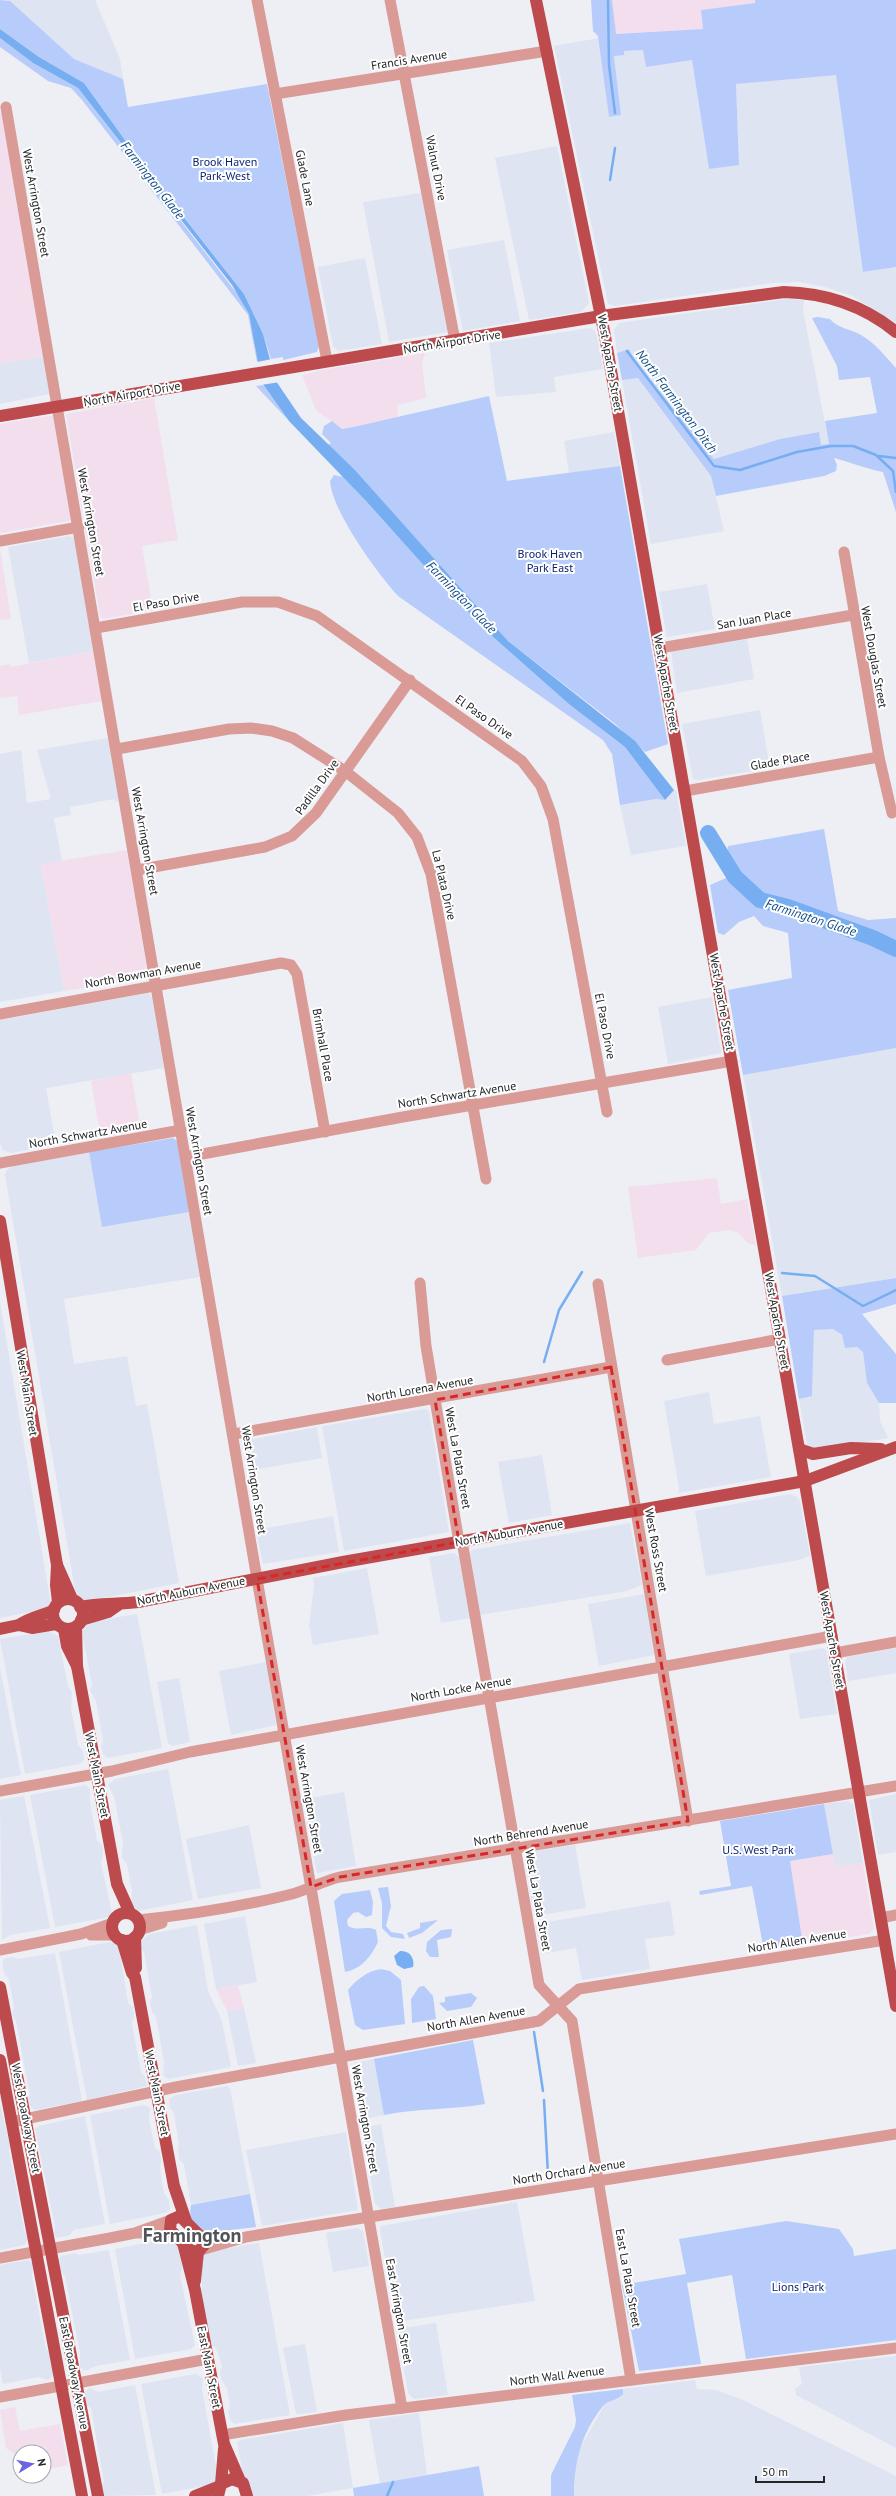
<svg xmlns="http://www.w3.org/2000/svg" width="896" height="2496" font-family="'PT Sans',sans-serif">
	<rect width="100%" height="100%" fill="#edeff5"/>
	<g fill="#dee4f1">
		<polygon points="7,0 95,0 120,59 123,79 74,59"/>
		<polygon points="599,38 609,117 621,115 614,56 624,51 643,50 646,67 692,60 709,169 739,164 736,84 836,74 863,272 896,267 896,323 852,296 825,287 800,282 773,283 615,306 608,304 554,46"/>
		<polygon points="557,146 589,303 581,312 529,320 495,158"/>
		<polygon points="421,193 448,332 389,342 363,202"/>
		<polygon points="504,240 520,321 463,331 447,250"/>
		<polygon points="365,258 382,344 338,351 333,346 318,267"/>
		<polygon points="786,299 804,300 803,310 829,444 821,446 819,432 780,439 714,459 634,359 629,349 617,353 614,330 619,323"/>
		<polygon points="590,328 595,331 597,337 603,369 554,377 556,392 496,397 489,343"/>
		<polygon points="45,356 49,394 0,404 0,363"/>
		<polygon points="638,377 711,476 724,531 651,544 622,380"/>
		<polygon points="614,432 620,466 569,473 564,441"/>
		<polygon points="69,536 74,538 94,651 29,663 8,547"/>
		<polygon points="707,584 715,629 667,637 659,592"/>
		<polygon points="747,639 754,679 677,693 671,652"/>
		<polygon points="760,710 770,768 698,780 693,779 682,724"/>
		<polygon points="108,738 119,801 115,802 114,799 70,807 71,815 54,818 62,861 41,865 64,991 0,1002 0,754 21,750 27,803 51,799 37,750"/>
		<polygon points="674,790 676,790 686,846 631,855 620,805 656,799 665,800"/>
		<polygon points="149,993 152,998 164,1068 46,1088 56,1145 11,1153 3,1150 0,1144 0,1020"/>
		<polygon points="712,997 721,1053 668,1064 658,1007"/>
		<polygon points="896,1048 896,1278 782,1296 743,1075"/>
		<polygon points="89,1152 103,1227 189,1212 200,1277 64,1299 74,1364 127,1356 136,1406 147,1404 179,1583 89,1601 82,1600 75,1590 5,1175 7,1170 13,1166"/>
		<polygon points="0,1302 51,1605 45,1609 0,1618"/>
		<polygon points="814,1329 833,1329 863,1352 867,1383 879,1403 880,1421 888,1438 818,1450 811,1449 807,1444 799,1399 812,1396"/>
		<polygon points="709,1392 714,1424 760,1416 771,1477 678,1493 679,1488 664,1401"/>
		<polygon points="425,1409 429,1411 449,1532 344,1551 322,1426"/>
		<polygon points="317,1427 322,1458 246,1471 243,1441"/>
		<polygon points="542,1455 552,1515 509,1523 498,1462"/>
		<polygon points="790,1494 797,1497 800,1501 810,1556 799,1560 706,1576 695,1511"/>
		<polygon points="333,1516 339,1552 263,1564 256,1530"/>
		<polygon points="630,1523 642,1585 627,1591 480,1615 470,1553 472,1550"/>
		<polygon points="454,1553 459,1557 470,1618 441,1623 429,1557"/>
		<polygon points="367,1568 379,1634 313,1645 309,1626 314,1585 313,1578"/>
		<polygon points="644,1594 654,1655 599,1666 588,1604"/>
		<polygon points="137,1614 162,1748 107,1758 103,1754 101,1747 103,1741 96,1701 90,1690 92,1685 82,1632 88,1622"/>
		<polygon points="48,1631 58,1636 68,1686 72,1692 71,1708 78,1745 83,1751 84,1759 80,1764 25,1774 0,1639"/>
		<polygon points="822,1648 826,1650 837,1714 800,1719 789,1654"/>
		<polygon points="896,1648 896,1673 848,1681 845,1662 847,1657"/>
		<polygon points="266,1662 276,1725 231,1735 219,1671"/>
		<polygon points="0,1668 21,1775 0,1779"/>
		<polygon points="179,1678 190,1742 172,1746 168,1743 157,1682"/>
		<polygon points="168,1769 193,1900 138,1911 131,1904 132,1892 127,1864 122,1858 123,1844 114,1796 108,1785 115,1779"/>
		<polygon points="85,1785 90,1789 90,1802 97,1841 102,1845 103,1854 101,1863 112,1913 109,1917 55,1927 30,1795"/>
		<polygon points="344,1792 356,1866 317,1873 303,1799"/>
		<polygon points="896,1794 896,1852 878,1855 869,1800"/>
		<polygon points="24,1796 50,1928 10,1935 2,1940 0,1800"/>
		<polygon points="848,1801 853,1804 863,1863 835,1867 824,1804"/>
		<polygon points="249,1825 261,1888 198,1899 186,1839"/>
		<polygon points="575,1845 586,1908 534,1916 524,1855 527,1852"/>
		<polygon points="670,1901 675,1935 645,1939 650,1969 582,1980 576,1948 541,1954 535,1924"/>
		<polygon points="245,1916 257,1982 216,1989 204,1924"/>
		<polygon points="197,1925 208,1991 222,2021 231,2067 168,2079 163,2075 164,2062 156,2017 152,2012 150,2002 152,1997 144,1952 141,1949 141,1941 150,1934"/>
		<polygon points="110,1942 117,1944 120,1953 128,2003 133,2007 134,2016 132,2024 141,2072 145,2077 147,2086 87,2100 59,1952"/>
		<polygon points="55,1953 82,2101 35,2110 29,2105 28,2099 30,2095 16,2021 12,2014 14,2008 9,1979 4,1973 2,1962 4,1959 11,1957 18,1959"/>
		<polygon points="244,2008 256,2063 238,2066 227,2011"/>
		<polygon points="374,2059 384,2115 361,2120 352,2068 355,2063"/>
		<polygon points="227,2086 230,2089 250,2194 191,2205 184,2164 179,2159 178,2150 179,2144 174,2113 170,2108 169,2099 176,2095"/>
		<polygon points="0,2104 10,2146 9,2151 24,2228 28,2240 24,2245 0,2250"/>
		<polygon points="144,2105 150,2108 149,2120 155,2148 160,2152 161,2161 160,2168 164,2193 169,2200 170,2210 165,2213 110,2224 90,2115"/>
		<polygon points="85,2116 105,2224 74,2230 68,2236 57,2238 54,2235 55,2226 35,2129 39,2126"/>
		<polygon points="381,2124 395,2207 382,2209 375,2204 362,2128"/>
		<polygon points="346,2132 358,2210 262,2226 246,2150"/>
		<polygon points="517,2202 535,2301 396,2322 380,2230 381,2226"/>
		<polygon points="357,2228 363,2231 369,2266 333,2272 326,2233"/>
		<polygon points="170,2238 177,2242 182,2267 180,2276 195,2345 191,2349 135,2359 115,2249"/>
		<polygon points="259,2243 290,2415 234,2424 230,2420 228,2412 230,2405 227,2388 222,2381 220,2373 222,2366 216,2348 211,2345 208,2336 202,2296 202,2257 208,2251"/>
		<polygon points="109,2250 130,2360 96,2366 85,2371 80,2367 80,2353 65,2276 61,2271 59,2259 61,2256 75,2253 79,2255"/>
		<polygon points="28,2260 33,2264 32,2276 46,2349 49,2352 54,2375 48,2380 39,2377 3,2384 0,2369 0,2265"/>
		<polygon points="436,2323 448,2395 414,2399 408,2393 397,2329"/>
		<polygon points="305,2344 317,2412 296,2414 283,2348"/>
		<polygon points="896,2356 896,2448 796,2395 795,2389 802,2384 799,2367"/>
		<polygon points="195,2374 203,2378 202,2389 218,2477 214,2484 162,2494 141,2384"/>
		<polygon points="695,2380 697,2389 716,2390 741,2399 896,2476 896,2496 574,2496 575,2467 578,2452 605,2404 620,2398 623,2389"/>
		<polygon points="135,2385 156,2495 104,2496 102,2486 104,2482 91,2408 85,2404 83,2393 90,2388 98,2392"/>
		<polygon points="419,2413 427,2475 380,2484 369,2420"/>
		<polygon points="343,2423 353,2488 307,2496 252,2496 250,2486 244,2479 237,2443 240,2440"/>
	</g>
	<g fill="#f3deed">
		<polygon points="612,0 755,0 756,3 701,10 703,29 615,34"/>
		<polygon points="0,113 4,113 45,356 0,363"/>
		<polygon points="425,353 422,364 426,398 397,405 398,417 358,426 342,429 316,410 302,375 322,370"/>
		<polygon points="154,398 178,540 142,546 153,610 103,619 100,616 66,414"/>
		<polygon points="53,415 71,519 68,521 0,533 0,424"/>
		<polygon points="0,548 11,619 0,620"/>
		<polygon points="94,651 102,701 19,715 17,696 0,698 0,666 10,664 11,667"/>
		<polygon points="127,850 148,975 144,978 64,991 41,864"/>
		<polygon points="131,1073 141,1131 101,1138 91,1081"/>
		<polygon points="717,1178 721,1204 747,1199 756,1245 749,1244 737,1232 729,1230 709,1233 696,1250 638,1258 628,1187"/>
		<polygon points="833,1854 835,1867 863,1863 874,1929 869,1934 803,1945 790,1861"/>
		<polygon points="238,1985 244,2008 227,2011 216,1989"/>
		<polygon points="15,2407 20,2431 60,2424 68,2465 44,2470 44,2452 20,2452 20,2458 6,2448 0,2410"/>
	</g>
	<g fill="#b7ccfa">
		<polygon points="0,0 10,1 74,59 123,79 128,107 267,84 319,346 317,352 283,360 283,357 271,359 263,334 244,294 145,168 84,83 39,57 0,29"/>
		<polygon points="591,0 612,0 616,34 703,29 701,10 755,3 755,0 896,0 896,267 863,272 836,75 736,84 739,165 709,169 692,60 646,67 643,50 624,51 624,55 614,56 621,115 609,117 598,36 593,31"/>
		<polygon points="0,38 33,63 78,88 242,300 249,314 259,361 257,362 248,315 82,100 71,88 48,81 0,47"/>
		<path d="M818,317L830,319C837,328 851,329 861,335C875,343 885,356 896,368V512L883,472C866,469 851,462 834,458L837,465L836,471L824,476L716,496L711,476L638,378L622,380L617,353L629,349L634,359L714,459L780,439L819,432L821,445L829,444L825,421L877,413L870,377L839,380L837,366L812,318Z"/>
		<polygon points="263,385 289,421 256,386"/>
		<polygon points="489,396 507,481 620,466 668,744 645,752 614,723 508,641 355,470 328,445 331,443 322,434 324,426 332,421 342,429 358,426"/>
		<path d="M334,475L343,477L366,501L435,578L492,636L570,705L625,747L665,800L656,799L620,805L612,754L603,740L398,596C377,573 332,511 330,481Z"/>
		<polygon points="824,829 838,911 868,920 896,918 896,947 874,936 829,921 796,905 763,896 727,856 728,846"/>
		<polygon points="726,871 735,884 761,907 784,908 873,939 896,951 896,1048 743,1075 728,990 792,978 788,933 763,926 754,916 739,922 724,935 718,933 710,885 726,878"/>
		<polygon points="173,1138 177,1141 189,1212 102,1227 89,1152"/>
		<polygon points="896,1278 896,1304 862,1314 896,1354 896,1403 879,1403 867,1383 863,1352 857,1347 845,1348 842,1335 833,1329 814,1330 812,1396 799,1399 782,1296"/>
		<polygon points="824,1804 833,1854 790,1861 803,1945 764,1951 752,1886 700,1895 699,1891 731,1886 720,1821"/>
		<polygon points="388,1887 391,1906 386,1926 391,1932 403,1934 405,1939 391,1937 382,1928 382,1903 378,1888"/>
		<path d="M370,1890L373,1902L372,1915L366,1917L358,1912L353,1913L347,1920L348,1926C358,1932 367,1925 376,1930L378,1942C371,1957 361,1969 345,1972L334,1901L342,1894Z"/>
		<polygon points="438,1920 422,1933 409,1938 407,1933 420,1928 420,1923"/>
		<polygon points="452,1929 451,1937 437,1940 439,1957 430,1957 426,1951 427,1942 441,1930"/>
		<path d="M381,1969L390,1971L401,1980L405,2024L363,2030L355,2025L348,1990C357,1979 368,1971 381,1969Z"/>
		<polygon points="424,1986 433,1996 436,2019 412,2023 411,1999 419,1987"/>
		<polygon points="471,1993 477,1998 471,2007 447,2011 439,2003 445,2002 445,1997"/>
		<path d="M473,2040L485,2104C451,2110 418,2108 384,2115L374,2059Z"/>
		<path d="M250,2194L256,2227L205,2233C195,2225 188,2220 191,2205Z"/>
		<polygon points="786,2221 839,2229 853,2249 854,2256 896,2249 896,2340 746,2359 732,2275 687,2283 701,2364 639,2371 622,2285 686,2274 679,2239"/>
		<path d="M623,2389V2394C618,2401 608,2400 603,2406C581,2434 574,2462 574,2496H551V2475L575,2427L576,2420L572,2395Z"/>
		<polygon points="479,2466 484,2496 354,2496 353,2488"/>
	</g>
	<polygon fill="#f0e6c1" points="710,828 738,871 763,896 796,905 829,921 874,936 896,947 896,951 873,939 784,908 761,907 735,884 720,865 703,836"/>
	<g fill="#76aef1">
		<polygon points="0,29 39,57 84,83 145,168 244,294 263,334 276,381 301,418 355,470 508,641 635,741 674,790 665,800 625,747 570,705 492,636 435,578 366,501 289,421 262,383 249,314 232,285 78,88 33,63 0,38"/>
		<path d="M400,1951C410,1950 415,1959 413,1967L404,1969L397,1965L394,1956Z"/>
	</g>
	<polygon fill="#edeff5" points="272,359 280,382 261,385 257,362"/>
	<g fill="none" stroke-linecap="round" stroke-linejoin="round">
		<g stroke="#76aef1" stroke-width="2.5">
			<polyline points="608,1 609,65 615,113"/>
			<polyline points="610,180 615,148"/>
			<polyline points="627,351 714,466 740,470 797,452 831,446 853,446 876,455 893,471 896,492"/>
			<polyline points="879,456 896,458"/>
			<polyline points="782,1273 815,1276 863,1306 896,1290"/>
			<polyline points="544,1362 559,1310 582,1272"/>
			<polyline points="534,2032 543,2091"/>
			<polyline points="544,2100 548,2175"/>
			<polyline points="387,2496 393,2482"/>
		</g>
		<polyline stroke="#76aef1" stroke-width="16" points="708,833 735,877 760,900 788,907 873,938 896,949"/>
		<g stroke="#da9a96" stroke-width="11">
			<polyline points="257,0 327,361"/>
			<polyline points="390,0 455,341"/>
			<polyline points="275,94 547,51"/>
			<polyline points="6,107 257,1579 402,2408"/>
			<polyline points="0,541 79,527"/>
			<polyline points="844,552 879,757 892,813"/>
			<polyline points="96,628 242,602 278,602 317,616 522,761 541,786 553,819 607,1112"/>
			<polyline points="660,648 853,615"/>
			<polyline points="117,749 229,729 251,728 272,731 293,738 345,771 398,813 417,837 431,874 486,1179"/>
			<polyline points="685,791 879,757"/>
			<polyline points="137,870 265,847 292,836 316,813 410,680"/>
			<polyline points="0,1014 281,963 291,965 297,974 325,1132"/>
			<polyline points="186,1157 403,1117 732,1061"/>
			<polyline points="0,1163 181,1130"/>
			<polyline points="420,1283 426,1346 459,1542"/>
			<polyline points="598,1284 688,1821"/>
			<polyline points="667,1360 780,1339"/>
			<polyline points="234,1434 611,1367"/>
			<polyline points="462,1541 539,1985 572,2021 631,2380"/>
			<polyline points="835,1653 896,1642"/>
			<polyline points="0,1791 112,1771 190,1752 832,1636"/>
			<polyline points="881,1918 896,1915"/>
			<path d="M138,1920C188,1915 239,1907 288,1895C306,1891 322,1881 340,1877L896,1786"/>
			<polyline points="139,1930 162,1923"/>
			<polyline points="91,1935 115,1935"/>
			<polyline points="0,1950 81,1934 113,1923"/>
			<polyline points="11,2122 176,2087 539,2021 579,1989 885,1940"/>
			<polyline points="139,2233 174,2233"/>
			<polyline points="201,2236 231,2238"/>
			<polyline points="201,2250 246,2237 287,2230 896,2134"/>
			<polyline points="0,2258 110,2238 135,2233 171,2220"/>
			<polyline points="0,2397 208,2359"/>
			<polyline points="222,2435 346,2415 896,2348"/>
		</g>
		<g stroke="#bd4a4c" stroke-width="12">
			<polyline points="536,0 605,336 896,2006"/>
			<path d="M0,416L601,316L784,292C826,293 863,305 896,332"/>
			<polyline points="0,1221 57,1565 56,1585 58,1602"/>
			<polyline points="799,1449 813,1454 851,1448 881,1449"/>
			<polyline points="57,1565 72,1599"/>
			<circle cx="68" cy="1614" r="15"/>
			<path d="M80,1607C100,1602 118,1605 138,1602L343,1562L805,1481L896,1447"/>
			<polyline points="81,1620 108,1612 118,1605"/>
			<path d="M19,1625C30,1617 42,1616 54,1610"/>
			<polyline points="76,1627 77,1666 117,1884 130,1913"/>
			<polyline points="0,1629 19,1625 32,1628 56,1624"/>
			<polyline points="64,1629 67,1646 77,1666"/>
			<circle cx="126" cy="1927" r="14"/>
			<polyline points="135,1937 136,1968"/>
			<polyline points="122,1940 132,1973 135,1977 174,2186 186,2221"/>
			<polyline points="0,1987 98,2496"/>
			<polyline points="0,2060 82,2496"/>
			<polygon points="180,2216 203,2239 204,2245 198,2252 190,2250 170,2230 171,2220"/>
			<polyline points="183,2243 195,2290 224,2444 240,2481"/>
			<polyline points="195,2281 198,2252"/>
			<polyline points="221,2484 224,2449"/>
			<polyline points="195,2496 220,2486"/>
			<polyline points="218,2496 221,2484 232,2479 243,2483 247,2496"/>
		</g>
	</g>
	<path fill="none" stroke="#d62828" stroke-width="3" stroke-dasharray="8 5" stroke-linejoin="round" d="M611,1367L688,1821L340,1877L311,1887L257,1579L459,1542L435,1400Z"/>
	<g text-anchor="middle" stroke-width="4" stroke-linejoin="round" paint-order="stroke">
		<g font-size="12" fill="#242527" stroke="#fff">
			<text transform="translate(409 60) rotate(-9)" y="4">Francis Avenue</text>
			<text transform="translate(436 168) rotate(79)" y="4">Walnut Drive</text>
			<text transform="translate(305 178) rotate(79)" y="4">Glade Lane</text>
			<text transform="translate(36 203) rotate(80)" y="4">West Arrington Street</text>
			<text transform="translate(452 342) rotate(-9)" y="4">North Airport Drive</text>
			<text transform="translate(610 363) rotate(80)" y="4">West Apache Street</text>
			<text transform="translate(132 394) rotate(-10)" y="4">North Airport Drive</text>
			<text transform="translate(91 522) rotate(80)" y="4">West Arrington Street</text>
			<text transform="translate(166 602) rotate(-10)" y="4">El Paso Drive</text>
			<text transform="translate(754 619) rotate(-10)" y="4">San Juan Place</text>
			<text transform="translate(874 657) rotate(80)" y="4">West Douglas Street</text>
			<text transform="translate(666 683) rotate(80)" y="4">West Apache Street</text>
			<text transform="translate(484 717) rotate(35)" y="4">El Paso Drive</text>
			<text transform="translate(780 761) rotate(-10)" y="4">Glade Place</text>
			<text transform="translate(317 787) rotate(-54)" y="4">Padilla Drive</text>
			<text transform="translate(145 841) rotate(80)" y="4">West Arrington Street</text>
			<text transform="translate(444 885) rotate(77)" y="4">La Plata Drive</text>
			<text transform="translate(143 974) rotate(-10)" y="4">North Bowman Avenue</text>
			<text transform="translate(722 1002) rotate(80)" y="4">West Apache Street</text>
			<text transform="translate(605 1026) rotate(79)" y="4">El Paso Drive</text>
			<text transform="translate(323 1045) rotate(80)" y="4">Brimhall Place</text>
			<text transform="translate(457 1095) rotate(-9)" y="4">North Schwartz Avenue</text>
			<text transform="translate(88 1134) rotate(-10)" y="4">North Schwartz Avenue</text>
			<text transform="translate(199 1161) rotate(80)" y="4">West Arrington Street</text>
			<text transform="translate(777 1321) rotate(80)" y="4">West Apache Street</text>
			<text transform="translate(420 1389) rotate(-10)" y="4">North Lorena Avenue</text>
			<text transform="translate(27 1393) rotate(81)" y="4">West Main Street</text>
			<text transform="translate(458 1458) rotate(80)" y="4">West La Plata Street</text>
			<text transform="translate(254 1480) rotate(81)" y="4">West Arrington Street</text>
			<text transform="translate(509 1533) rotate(-10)" y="4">North Auburn Avenue</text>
			<text transform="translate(656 1550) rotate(80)" y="4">West Ross Street</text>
			<text transform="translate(191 1591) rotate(-11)" y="4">North Auburn Avenue</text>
			<text transform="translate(832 1640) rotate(80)" y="4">West Apache Street</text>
			<text transform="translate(461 1689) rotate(-10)" y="4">North Locke Avenue</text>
			<text transform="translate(97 1775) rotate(79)" y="4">West Main Street</text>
			<text transform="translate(309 1799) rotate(80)" y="4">West Arrington Street</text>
			<text transform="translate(531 1833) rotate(-9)" y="4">North Behrend Avenue</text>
			<text transform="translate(538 1900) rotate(80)" y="4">West La Plata Street</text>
			<text transform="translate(797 1941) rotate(-9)" y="4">North Allen Avenue</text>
			<text transform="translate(476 2019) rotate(-10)" y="4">North Allen Avenue</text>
			<text transform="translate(157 2093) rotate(79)" y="4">West Main Street</text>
			<text transform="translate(26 2118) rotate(79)" y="4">West Broadway Street</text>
			<text transform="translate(365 2119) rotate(80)" y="4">West Arrington Street</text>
			<text transform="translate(569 2172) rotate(-9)" y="4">North Orchard Avenue</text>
			<text transform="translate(628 2278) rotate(80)" y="4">East La Plata Street</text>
			<text transform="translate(399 2311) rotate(80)" y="4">East Arrington Street</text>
			<text transform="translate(209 2367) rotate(79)" y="4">East Main Street</text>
			<text transform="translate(74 2373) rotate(79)" y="4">East Broadway Avenue</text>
			<text transform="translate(557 2376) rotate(-7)" y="4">North Wall Avenue</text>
		</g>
		<g font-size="12" fill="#0a1f72" stroke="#fff">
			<text x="225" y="166">Brook Haven<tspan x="225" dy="14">Park-West</tspan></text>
			<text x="550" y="558">Brook Haven<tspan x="550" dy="14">Park East</tspan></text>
			<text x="758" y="1854">U.S. West Park</text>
			<text x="798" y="2291">Lions Park</text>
		</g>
		<g font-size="13" font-style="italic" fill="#104b86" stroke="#fff">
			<text transform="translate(153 180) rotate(52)" y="5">Farmington Glade</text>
			<text transform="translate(677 401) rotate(53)" y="5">North Farmington Ditch</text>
			<text transform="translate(462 597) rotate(46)" y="5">Farmington Glade</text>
			<text transform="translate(811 917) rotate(18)" y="5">Farmington Glade</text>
		</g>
		<g font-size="20" font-weight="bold" fill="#515358" stroke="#fff">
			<text x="192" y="2242">Farmington</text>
		</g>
	</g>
	<g transform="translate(32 2464) rotate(80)"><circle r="19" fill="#ffffff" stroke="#a7a8a9"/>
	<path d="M0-3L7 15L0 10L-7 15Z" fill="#6c66e0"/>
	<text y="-6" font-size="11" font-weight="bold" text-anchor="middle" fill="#242527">N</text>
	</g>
	<path d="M756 2476v6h68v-6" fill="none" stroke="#242527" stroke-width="2"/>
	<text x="762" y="2476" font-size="12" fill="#242527" stroke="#ffffff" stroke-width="3" paint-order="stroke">50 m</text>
</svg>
